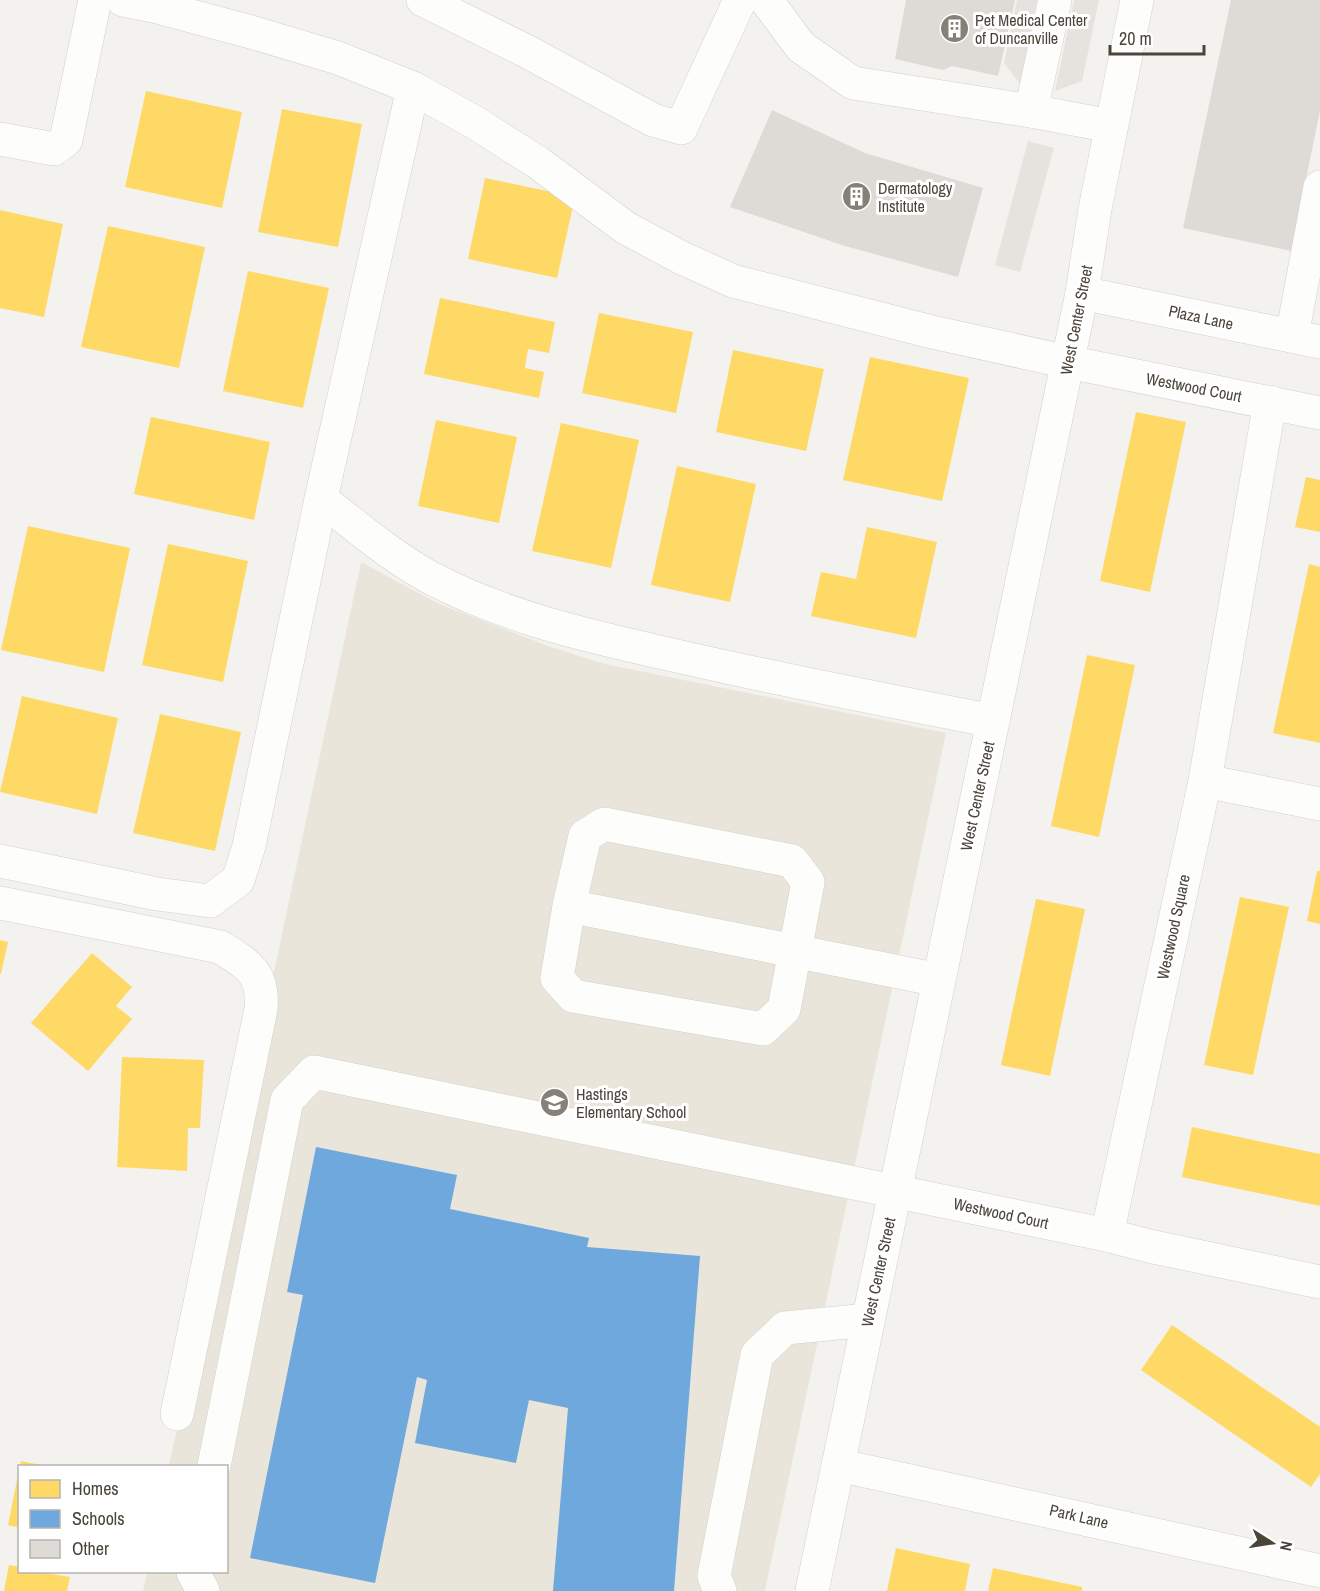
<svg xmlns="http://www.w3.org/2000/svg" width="1320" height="1591" font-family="'Archivo Narrow',sans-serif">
	<rect width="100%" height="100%" fill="#f4f2ee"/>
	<polygon fill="#eae5da" points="361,562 439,604 548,646 605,664 946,733 765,1591 143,1591 147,1572 226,1572 226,1466 169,1466"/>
	<g fill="#e6e3df">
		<polygon points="1017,0 1037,0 1020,84 1004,63"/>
		<polygon points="1074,0 1099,0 1082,81 1055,91"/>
		<polygon points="1028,141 1054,148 1020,272 995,265"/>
	</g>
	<g fill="#ffd966">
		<polygon points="146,91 242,112 222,208 125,187"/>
		<polygon points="282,109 362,124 338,247 258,232"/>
		<polygon points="485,178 575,197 557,278 468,259"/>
		<polygon points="0,210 63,224 44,317 0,308"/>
		<polygon points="108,226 205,247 179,368 81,347"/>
		<polygon points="248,271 329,288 303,408 223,391"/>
		<polygon points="440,298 555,322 549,353 528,349 525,368 544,372 539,398 424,374"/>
		<polygon points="599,313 693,332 676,413 582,393"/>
		<polygon points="733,350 824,369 806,451 716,432"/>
		<polygon points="870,357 969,378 942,501 843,480"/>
		<polygon points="1136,412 1186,422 1150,592 1100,581"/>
		<polygon points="151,417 270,442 254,520 134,494"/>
		<polygon points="436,420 517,437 499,523 418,506"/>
		<polygon points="561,423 639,440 611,568 532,551"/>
		<polygon points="677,466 756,484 730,602 651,585"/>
		<polygon points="1306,477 1320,480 1320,532 1295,527"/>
		<polygon points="28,526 130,548 104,672 1,650"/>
		<polygon points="867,527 937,542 916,638 811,616 821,572 856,579"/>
		<polygon points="168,544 248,561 223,682 142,665"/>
		<polygon points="1309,564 1320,567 1320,743 1273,733"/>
		<polygon points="1087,655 1135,665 1099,837 1051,826"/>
		<polygon points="22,696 118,718 97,814 0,792"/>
		<polygon points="160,714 241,732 215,851 133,833"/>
		<polygon points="1317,871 1320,871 1320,924 1307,921"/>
		<polygon points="1240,897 1289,907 1253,1075 1204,1065"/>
		<polygon points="1036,899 1085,909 1050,1076 1001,1065"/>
		<polygon points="0,940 8,942 1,974 0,974"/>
		<polygon points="92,953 132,987 116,1006 132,1019 88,1071 31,1023"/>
		<polygon points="122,1057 204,1060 200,1128 188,1128 187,1171 117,1167"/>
		<polygon points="1192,1127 1320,1154 1320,1206 1182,1177"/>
		<polygon points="1172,1325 1320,1427 1320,1474 1311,1487 1141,1370"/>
		<polygon points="21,1461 41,1465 41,1466 20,1466"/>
		<polygon points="18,1475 20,1475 20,1528 8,1525"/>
		<polygon points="896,1548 970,1564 965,1591 887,1591"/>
		<polygon points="9,1565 20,1567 20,1572 41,1572 70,1577 67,1591 4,1591"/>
		<polygon points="993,1568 1082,1587 1082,1591 988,1591"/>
	</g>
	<polygon fill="#6fa8dc" points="316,1147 457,1175 450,1209 589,1238 587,1247 700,1256 674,1591 553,1591 568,1408 529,1400 516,1463 415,1443 427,1380 417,1377 375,1583 250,1558 303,1295 287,1292"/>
	<g fill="#dedbd6">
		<polygon points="906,0 1015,0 998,76 952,66 943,70 895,59"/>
		<polygon points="1231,0 1320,0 1320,111 1291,251 1183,228"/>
		<polygon points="772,110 865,153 983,188 958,277 845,246 730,207"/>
	</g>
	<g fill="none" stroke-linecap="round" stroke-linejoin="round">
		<defs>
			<g id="minor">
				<polyline points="123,0 154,6 251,32 338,58 413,88 474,122 537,162 626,228 682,258 733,281 932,332 1068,362 1320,413"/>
				<polyline points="423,0 528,52 653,120 681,128 740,0"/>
				<polyline points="766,0 801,47 853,83 1031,111"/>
				<polyline points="1055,0 1031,111 1111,126"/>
				<polyline points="0,139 54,149 66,140 95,0"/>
				<polyline points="1082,293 1320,342"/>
				<polyline points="1292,336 1320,187"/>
				<polyline points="1270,402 1205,781 1107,1235 1149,1246 1320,1282"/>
				<path d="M321,499C356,526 392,557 431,578C505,617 588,636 668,654C776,679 884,700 993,721"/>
				<polyline points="1205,781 1320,804"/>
				<polyline points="0,861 157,894 210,901 238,880 249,846 321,499 413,88"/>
				<path d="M0,903L220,947C248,964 264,973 261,1009L177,1414"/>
				<polyline points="569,906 585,836 604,824 792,861 808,882 784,1009 763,1029 573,996 557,978 569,906 939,980"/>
				<polyline points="838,1465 1320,1571"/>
				<polyline points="214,1466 287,1100 314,1072 1107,1235"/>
				<polyline points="193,1572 203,1591"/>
				<polyline points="720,1591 714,1576 757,1355 785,1328 868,1320"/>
				<polyline points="812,1591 1082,293 1095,209 1137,0"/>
			</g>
		</defs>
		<use href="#minor" stroke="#d2d0cb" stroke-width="34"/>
		<use href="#minor" stroke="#fdfdfc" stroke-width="33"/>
	</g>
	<defs>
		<symbol id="building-disc" viewBox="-11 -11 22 22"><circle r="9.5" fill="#868178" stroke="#fff"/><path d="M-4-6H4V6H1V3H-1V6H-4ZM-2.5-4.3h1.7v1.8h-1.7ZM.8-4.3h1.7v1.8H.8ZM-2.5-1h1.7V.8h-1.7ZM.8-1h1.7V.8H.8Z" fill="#fff"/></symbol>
		<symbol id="school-disc" viewBox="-11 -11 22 22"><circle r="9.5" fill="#868178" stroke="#fff"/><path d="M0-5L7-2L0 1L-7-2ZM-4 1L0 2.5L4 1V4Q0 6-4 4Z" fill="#fff"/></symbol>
	</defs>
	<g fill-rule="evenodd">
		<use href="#building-disc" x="938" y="12" width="33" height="33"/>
		<use href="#building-disc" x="840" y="180" width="33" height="33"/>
		<use href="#school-disc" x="538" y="1086" width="33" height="33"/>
	</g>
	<g text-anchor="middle" stroke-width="6" stroke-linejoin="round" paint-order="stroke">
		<g font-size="16" fill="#4b4439" stroke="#fff" text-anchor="start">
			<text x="975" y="26">Pet Medical Center<tspan x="975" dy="18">of Duncanville</tspan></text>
			<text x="878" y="194">Dermatology<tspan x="878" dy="18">Institute</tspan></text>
			<text x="576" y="1100">Hastings<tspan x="576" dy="18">Elementary School</tspan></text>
		</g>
		<g font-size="16" fill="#4b4439" stroke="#fff">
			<text transform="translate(1201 317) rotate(12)" y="6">Plaza Lane</text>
			<text transform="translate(1076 320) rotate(-79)" y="6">West Center Street</text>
			<text transform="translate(1194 387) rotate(11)" y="6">Westwood Court</text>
			<text transform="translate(977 796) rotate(-78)" y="6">West Center Street</text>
			<text transform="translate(1173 927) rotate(-78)" y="6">Westwood Square</text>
			<text transform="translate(1001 1213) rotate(12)" y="6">Westwood Court</text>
			<text transform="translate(878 1272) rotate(-78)" y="6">West Center Street</text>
			<text transform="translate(1079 1516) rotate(13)" y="6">Park Lane</text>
		</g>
	</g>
	<rect x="18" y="1465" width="210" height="108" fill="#ffffff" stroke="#b7b4b0" stroke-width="1.5"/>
	<rect x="30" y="1480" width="30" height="18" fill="#ffd966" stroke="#b7b4b0" stroke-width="1.5"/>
	<text x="72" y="1495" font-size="18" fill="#4b4439">Homes</text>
	<rect x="30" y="1510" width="30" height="18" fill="#6fa8dc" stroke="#b7b4b0" stroke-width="1.5"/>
	<text x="72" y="1525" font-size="18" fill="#4b4439">Schools</text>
	<rect x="30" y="1540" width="30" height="18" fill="#dedbd6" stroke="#b7b4b0" stroke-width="1.5"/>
	<text x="72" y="1555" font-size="18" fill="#4b4439">Other</text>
	<g transform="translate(1272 1543) rotate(102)" stroke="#ffffff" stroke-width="4.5" paint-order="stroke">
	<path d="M0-4.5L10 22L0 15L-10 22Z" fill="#4b4439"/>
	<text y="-9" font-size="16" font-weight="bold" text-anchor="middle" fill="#4b4439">N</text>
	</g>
	<path d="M1110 45v9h94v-9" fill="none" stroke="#4b4439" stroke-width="3"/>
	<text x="1119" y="45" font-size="18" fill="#4b4439" stroke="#ffffff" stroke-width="4.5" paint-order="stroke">20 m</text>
</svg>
